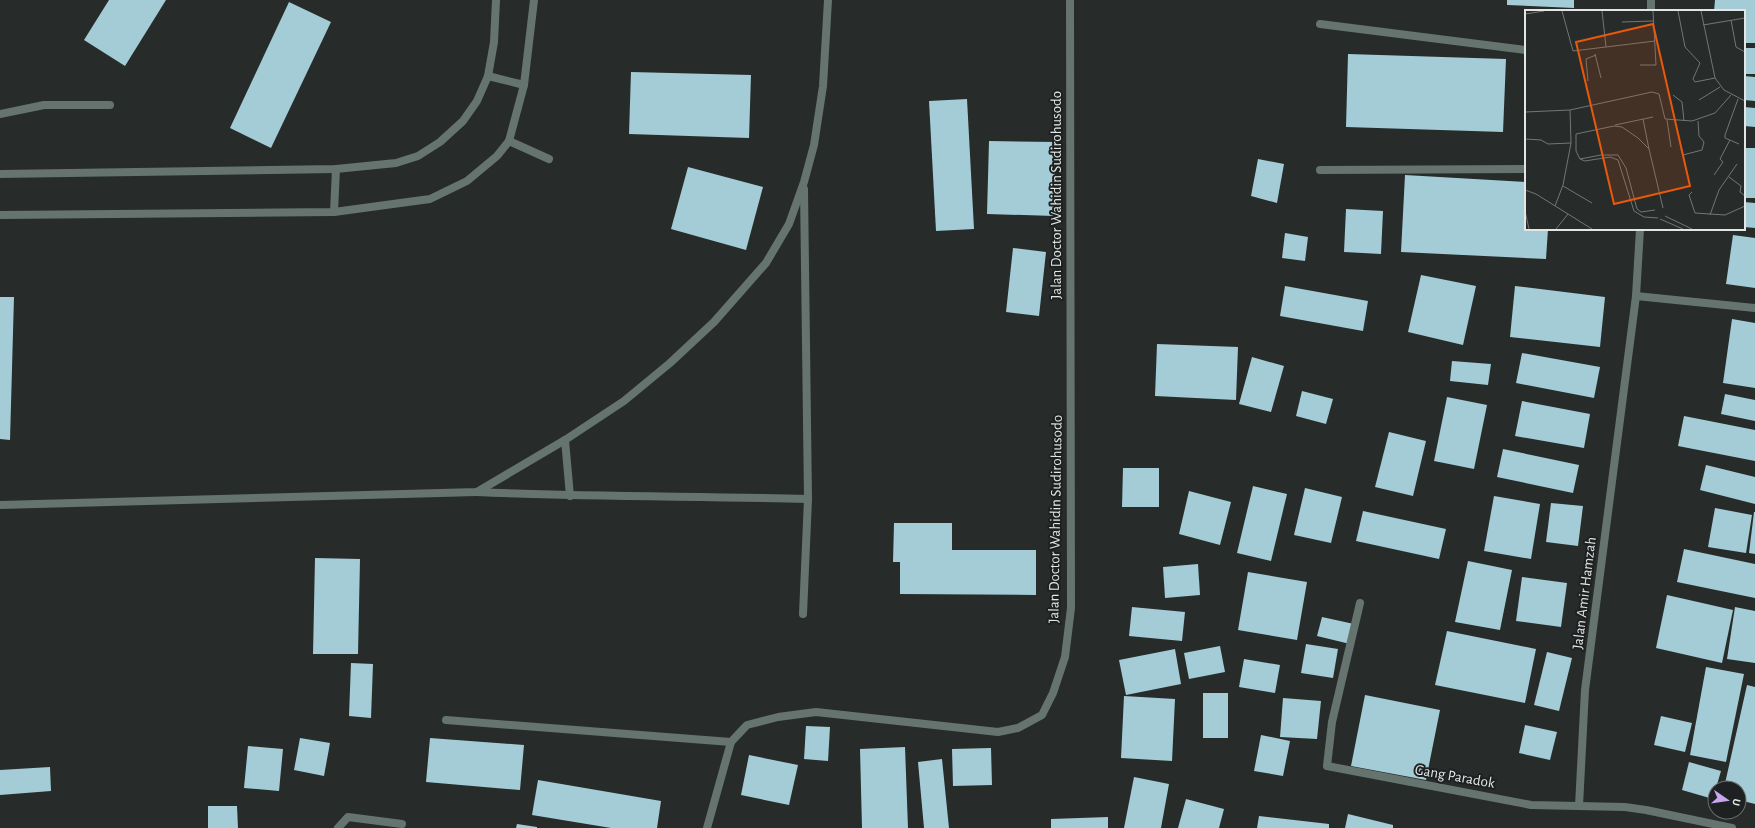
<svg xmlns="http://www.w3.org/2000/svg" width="1755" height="828" font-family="'Alegreya Sans',sans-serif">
	<rect width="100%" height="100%" fill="#272b2a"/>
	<g fill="#a3ccd6">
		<polygon points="109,0 166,0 125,66 84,40"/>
		<polygon points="1507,0 1574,0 1574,8 1507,5"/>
		<polygon points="1715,0 1755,0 1755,43 1744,43 1744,11 1714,11"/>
		<polygon points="289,2 331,22 271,148 230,128"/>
		<rect x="1744" y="48" width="11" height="26"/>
		<polygon points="1348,54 1506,59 1503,132 1346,127"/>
		<polygon points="631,72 751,75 749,138 629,134"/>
		<polygon points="1744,76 1755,77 1755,101 1744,100"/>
		<polygon points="967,99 974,229 936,231 929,101"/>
		<polygon points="1744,107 1755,108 1755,127 1744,126"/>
		<polygon points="989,141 1056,142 1054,216 987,214"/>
		<rect x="1744" y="148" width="11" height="50"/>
		<polygon points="1258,159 1284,164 1277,203 1251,196"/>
		<polygon points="688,167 763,187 746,250 671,229"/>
		<polygon points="1405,175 1526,182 1526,229 1548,229 1546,259 1401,252"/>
		<polygon points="1744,202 1755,203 1755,228 1744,227"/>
		<polygon points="1346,209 1383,211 1381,254 1344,252"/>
		<polygon points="1285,233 1308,237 1305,261 1282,258"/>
		<polygon points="1733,235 1755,238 1755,288 1726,284"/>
		<polygon points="1013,248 1046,252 1039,316 1006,312"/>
		<polygon points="1421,275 1476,286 1463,345 1408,332"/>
		<polygon points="1285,286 1368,301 1363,331 1280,316"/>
		<polygon points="1515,286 1605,297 1600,347 1510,337"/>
		<polygon points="0,297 14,297 10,440 0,439"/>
		<polygon points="1732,319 1755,323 1755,388 1723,383"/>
		<polygon points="1157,344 1238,347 1236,400 1155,396"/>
		<polygon points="1522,353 1600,367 1594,398 1516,383"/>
		<polygon points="1252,357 1284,366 1271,412 1239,404"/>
		<polygon points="1452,361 1491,364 1488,385 1450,381"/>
		<polygon points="1302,391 1333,399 1326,424 1296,416"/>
		<polygon points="1725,394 1755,400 1755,421 1721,414"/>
		<polygon points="1447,397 1487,405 1474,469 1434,461"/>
		<polygon points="1522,401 1590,414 1584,448 1515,436"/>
		<polygon points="1684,416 1755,430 1755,461 1678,446"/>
		<polygon points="1389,432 1426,441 1413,496 1375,487"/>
		<polygon points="1503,449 1579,465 1573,493 1497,477"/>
		<polygon points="1706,465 1755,477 1755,504 1700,490"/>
		<polygon points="1123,468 1159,468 1159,507 1122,507"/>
		<polygon points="1253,486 1287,494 1271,561 1237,553"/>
		<polygon points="1305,488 1342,497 1331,543 1294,535"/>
		<polygon points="1189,491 1231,502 1220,545 1179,534"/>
		<polygon points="1494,496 1540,504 1531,559 1484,551"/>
		<polygon points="1551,503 1583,506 1578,546 1546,542"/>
		<polygon points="1715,508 1752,515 1746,553 1708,547"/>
		<polygon points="1363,511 1446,529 1439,559 1356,541"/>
		<polygon points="1754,512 1755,512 1755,554 1749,553"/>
		<polygon points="894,523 952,523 952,550 1036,550 1036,595 900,594 900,562 893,562"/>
		<polygon points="1684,549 1755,564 1755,598 1677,582"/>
		<polygon points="315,558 360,559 358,654 313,654"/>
		<polygon points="1468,561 1512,570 1500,630 1455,622"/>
		<polygon points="1198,564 1200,595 1165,598 1163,567"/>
		<polygon points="1248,572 1307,582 1297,640 1238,630"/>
		<polygon points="1522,577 1567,583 1561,627 1516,621"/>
		<polygon points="1667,595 1733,610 1722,663 1656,648"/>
		<polygon points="1132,607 1185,612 1182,641 1129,636"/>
		<polygon points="1735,607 1755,611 1755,663 1727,659"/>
		<polygon points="1322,617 1354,624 1350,644 1317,636"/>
		<polygon points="1447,631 1536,649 1525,703 1435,685"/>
		<polygon points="1306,644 1338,649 1333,678 1301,673"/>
		<polygon points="1220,646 1225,672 1189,679 1184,653"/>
		<polygon points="1175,649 1181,684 1126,695 1119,660"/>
		<polygon points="1547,652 1572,658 1559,711 1534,705"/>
		<polygon points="1244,659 1280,665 1275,693 1239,687"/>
		<polygon points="351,663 373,664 371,718 349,716"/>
		<polygon points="1706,667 1744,674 1726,762 1690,755"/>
		<polygon points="1747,685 1755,687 1755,804 1739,800 1739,788 1724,788"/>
		<rect x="1203" y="693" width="25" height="45"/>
		<polygon points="1365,695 1440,710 1426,780 1351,766"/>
		<polygon points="1124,696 1175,699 1172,761 1121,758"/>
		<polygon points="1283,698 1321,701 1317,739 1280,737"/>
		<polygon points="1661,716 1692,723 1685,752 1654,745"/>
		<polygon points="1525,725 1557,732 1550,760 1519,753"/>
		<polygon points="806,726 830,727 828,761 804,759"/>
		<polygon points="1261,735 1290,741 1283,776 1254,771"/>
		<polygon points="300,738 330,743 324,776 294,770"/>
		<polygon points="430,738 524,745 520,790 426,782"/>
		<polygon points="248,746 283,749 279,791 244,788"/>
		<polygon points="905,747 908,828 862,828 860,749"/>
		<polygon points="991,748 992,785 953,786 952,749"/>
		<polygon points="749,755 798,765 789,805 741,795"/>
		<polygon points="942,759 949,828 924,828 918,762"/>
		<polygon points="1689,762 1721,771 1716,788 1715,788 1713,799 1682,790"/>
		<polygon points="50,767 51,791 0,795 0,770"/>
		<polygon points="1134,777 1169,784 1161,828 1124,828"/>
		<polygon points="538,780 661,801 657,828 611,828 532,815"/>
		<polygon points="1186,799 1224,809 1219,828 1178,828"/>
		<polygon points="208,806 237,806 238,828 208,828"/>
		<polygon points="1348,814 1393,825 1393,828 1345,828"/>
		<polygon points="1259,816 1329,824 1329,828 1257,828"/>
		<polygon points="1108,817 1108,828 1051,828 1051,819"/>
		<polygon points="517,824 537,827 537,828 516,828"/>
	</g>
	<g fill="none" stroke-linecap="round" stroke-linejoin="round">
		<g stroke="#65746e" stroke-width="8">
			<polyline points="0,114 44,105 110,105"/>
			<polyline points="509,141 549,159"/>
		</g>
		<g stroke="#65746e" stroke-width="8">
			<polyline points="1651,11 1651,0"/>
			<polyline points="1320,24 1526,50"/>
			<polyline points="488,76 524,85"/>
			<polyline points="1320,170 1526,169"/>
			<polyline points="0,174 336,169 396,163 418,156 440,142 463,121 477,101 488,76 494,42 496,0"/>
			<polyline points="334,212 336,169"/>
			<polyline points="0,215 334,212 430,199 467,181 497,156 509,141 524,85 534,0"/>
			<polyline points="1636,296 1755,308"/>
			<polyline points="565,440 570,496"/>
			<path d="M477,492C587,497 698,496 808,499"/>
			<polyline points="0,505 477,492 565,440 624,401 670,363 714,322 766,263 789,224 804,182 814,145 823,86 828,0"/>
			<polyline points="1360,603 1332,722 1327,766 1531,805 1625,807 1646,810 1732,828"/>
			<polyline points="803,614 808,499 804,189"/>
			<polyline points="446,720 731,742"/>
			<polyline points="1579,806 1585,690 1636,296 1640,229"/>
			<polyline points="338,828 348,817 402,824"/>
			<polyline points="707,828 731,742 747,725 778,717 816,712 998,732 1018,728 1042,715 1053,693 1065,657 1071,608 1070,0"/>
		</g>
	</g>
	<g text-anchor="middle" stroke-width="4" stroke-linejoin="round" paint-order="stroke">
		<g font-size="15" fill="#e3e6e5" stroke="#1d2121">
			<text transform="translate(1056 195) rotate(-90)" y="5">Jalan Doctor Wahidin Sudirohusodo</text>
			<text transform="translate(1055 519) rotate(-89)" y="5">Jalan Doctor Wahidin Sudirohusodo</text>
			<text transform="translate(1584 593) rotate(-83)" y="5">Jalan Amir Hamzah</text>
			<text transform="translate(1455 776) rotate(10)" y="5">Gang Paradok</text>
		</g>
	</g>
	<g transform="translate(1525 10)">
		<rect width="220" height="220" fill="#272b2a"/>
		<path fill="none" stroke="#727675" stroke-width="1" d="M37,1L48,41L130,31M77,1L81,37M153,1L160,37L175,53L168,69L170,72L190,68M176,1L190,68L199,80L220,91M0,4L19,1M206,10L211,37L220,42M97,12L128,11M178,15L220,8M70,44L76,68M115,55H131L128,1M63,71L61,49L71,45M148,85L157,92L159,111M213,89L200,125V128L214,134M174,90L195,77M0,102L45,100L127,82L134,84L140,109L167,111L190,103L206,85M118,109L124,139M142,110L146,137M90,115L128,107M0,129L16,130L23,134L46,133M156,139L158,145L177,140L179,132L174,126L173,111M55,149L76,145H93L101,158L112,199L116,202L130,200M189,165L198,152L195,149L205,130M204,167L216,176L215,182L220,186M38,176L67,193M0,180L11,184L67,219M167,182L164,185L170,203L200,205L220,196M30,196L38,175L46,133L45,100M0,201L4,219M185,205L194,180L212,154M140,206L167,219M133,208L119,207L109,201L93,150L85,147L60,151L55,149L51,141V124L89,116L97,117L113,128L124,139L138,198M135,209L158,219M31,219L43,204"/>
		<path fill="#e8590c" fill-opacity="0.15" stroke="#e8590c" stroke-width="2" d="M128,14L165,176L89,194L51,32Z"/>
		<rect width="220" height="220" fill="none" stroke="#e3e6e5" stroke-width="2"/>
	</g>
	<g transform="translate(1727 800) rotate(103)"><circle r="19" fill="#1d2121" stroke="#6c706f"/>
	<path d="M0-3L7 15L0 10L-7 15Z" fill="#c7a6ef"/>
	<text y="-6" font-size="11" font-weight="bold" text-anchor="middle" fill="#e3e6e5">U</text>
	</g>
</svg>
